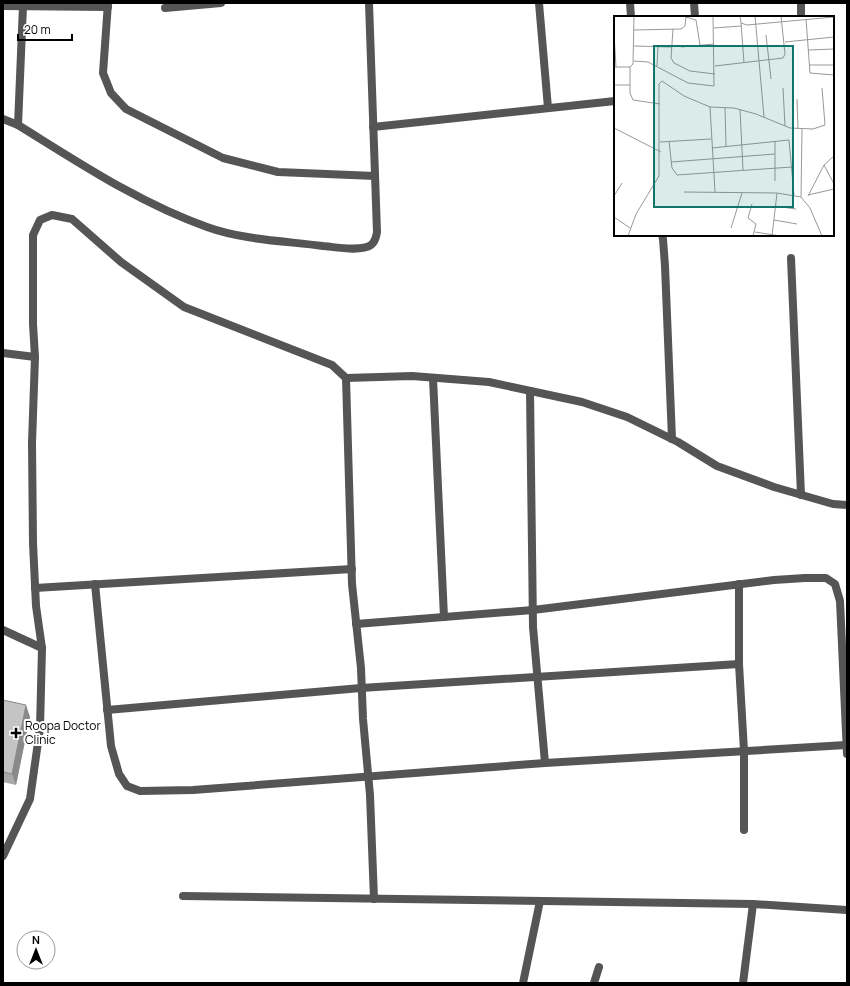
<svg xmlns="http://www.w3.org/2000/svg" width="850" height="986" font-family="Manrope,sans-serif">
	<rect width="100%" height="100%" fill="#fff"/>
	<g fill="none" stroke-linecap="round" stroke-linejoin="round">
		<g stroke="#555" stroke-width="8">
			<polyline points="108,3 103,73 111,93 126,109 223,158 278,172 375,176"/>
			<polyline points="539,3 548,108"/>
			<polyline points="630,3 631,17"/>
			<polyline points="694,3 695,17"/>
			<polyline points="801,3 801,17"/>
			<polyline points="3,6 108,7"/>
			<polyline points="165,8 221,3"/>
			<path d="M3,119L18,125C78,162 139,203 207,227C243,240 285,241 323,246C335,247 361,252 371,245C376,241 376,237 377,232L369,3"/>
			<polyline points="18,125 23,6"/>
			<polyline points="373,127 615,101"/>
			<polyline points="662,235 663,239 665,266 672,439"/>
			<polyline points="791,258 801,495"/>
			<polyline points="3,353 35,357"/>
			<polyline points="346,378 412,376 489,382 582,402 627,417 678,442 717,466 774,487 833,504 847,505"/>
			<polyline points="433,378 444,617"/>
			<polyline points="530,391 533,627 545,763"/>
			<polyline points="95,584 111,746 119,774 127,786 140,791 193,790 545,763 846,745"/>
			<polyline points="739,584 739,664 744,751 744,830"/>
			<polyline points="35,588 352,569"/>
			<polyline points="356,624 533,610 774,580 805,578 826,578 835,584 840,601 847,754"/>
			<polyline points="3,630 42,648"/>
			<polyline points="107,710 361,688 739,664"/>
			<polyline points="3,856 30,799 40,728 42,648 36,606 33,543 32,443 35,357 33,324 33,235 40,220 52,215 72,219 121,262 184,307 332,365 346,378 352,584 361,668 363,719 370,795 374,899"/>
			<polyline points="183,896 753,904 847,910"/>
			<polyline points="523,983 540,901"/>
			<polyline points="594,983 599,967"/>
			<polyline points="743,983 753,904"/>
		</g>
	</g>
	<polygon fill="#a9a9a9" points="3,700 30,717 16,785 3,782"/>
	<polygon fill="#898989" points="26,705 30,717 16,785 12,774"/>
	<polygon fill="#c4c4c4" stroke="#898989" points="3,700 26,705 12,774 3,772"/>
	<path fill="#000" stroke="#fff" stroke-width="1.5" d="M14 727h4v4h4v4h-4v4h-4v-4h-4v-4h4z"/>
	<g text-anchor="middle" stroke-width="4" stroke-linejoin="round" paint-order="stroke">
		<g font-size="12" fill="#000" stroke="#fff" text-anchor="start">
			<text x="25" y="730">Roopa Doctor<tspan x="25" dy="14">Clinic</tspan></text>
		</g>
	</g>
	<g transform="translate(614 16)">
		<rect width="220" height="220" fill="#fff"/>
		<path fill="none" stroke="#999" stroke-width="1" d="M126,0L127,7L133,9L220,1M141,0L150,101M72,1L82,4L86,29M192,3L196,57L220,59M127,7L130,47M100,12L127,10M59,13L57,42L60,47L76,55L101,58M20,14L67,13L71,10L72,0M0,17L2,51M152,19L157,63M171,26L220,21M20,30L58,31M67,31L100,28M194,34L220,33M20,45L34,46L74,67L100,70L99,0M195,49H220M43,50L44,31M101,50L169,42L171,38L167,0M0,51H16L19,48L20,0M16,51V77L19,84L46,88M0,69H16M169,72L171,110M183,83L184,113M96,91L120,92L142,98L176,112L199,113L211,109L208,72M111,91L112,130M126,93L129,154M0,112L47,136M55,125L58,152L63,159L178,151M161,125V165M46,126L97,123M98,132L175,124L180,179M57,146L161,138M210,149L220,168M70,176L163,177L187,181L196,192L208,220M194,179L220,173M0,180L8,167M194,180L210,149L220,140M187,181L188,113M138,188L134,202L142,208L139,220M161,190L182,193M0,201L16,212M160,204L183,208M117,212L128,177M141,216L166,220M14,220L22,198L45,160V68L48,65L70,80L96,91L101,176M158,220L163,177"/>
		<path fill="#0f766e" fill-opacity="0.15" stroke="#0f766e" stroke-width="2" d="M40,30H179V191H40Z"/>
		<rect width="220" height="220" fill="none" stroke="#000" stroke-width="2"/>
	</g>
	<rect width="850" height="986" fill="none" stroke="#000000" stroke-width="8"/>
	<g transform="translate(36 950)"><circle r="19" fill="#ffffff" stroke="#999999"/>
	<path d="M0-3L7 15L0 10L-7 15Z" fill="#000000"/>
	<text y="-6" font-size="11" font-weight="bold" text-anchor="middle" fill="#000000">N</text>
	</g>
	<path d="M18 34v6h54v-6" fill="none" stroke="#000000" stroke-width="2"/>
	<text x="24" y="34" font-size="12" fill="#000000" stroke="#ffffff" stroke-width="3" paint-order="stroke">20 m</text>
</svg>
